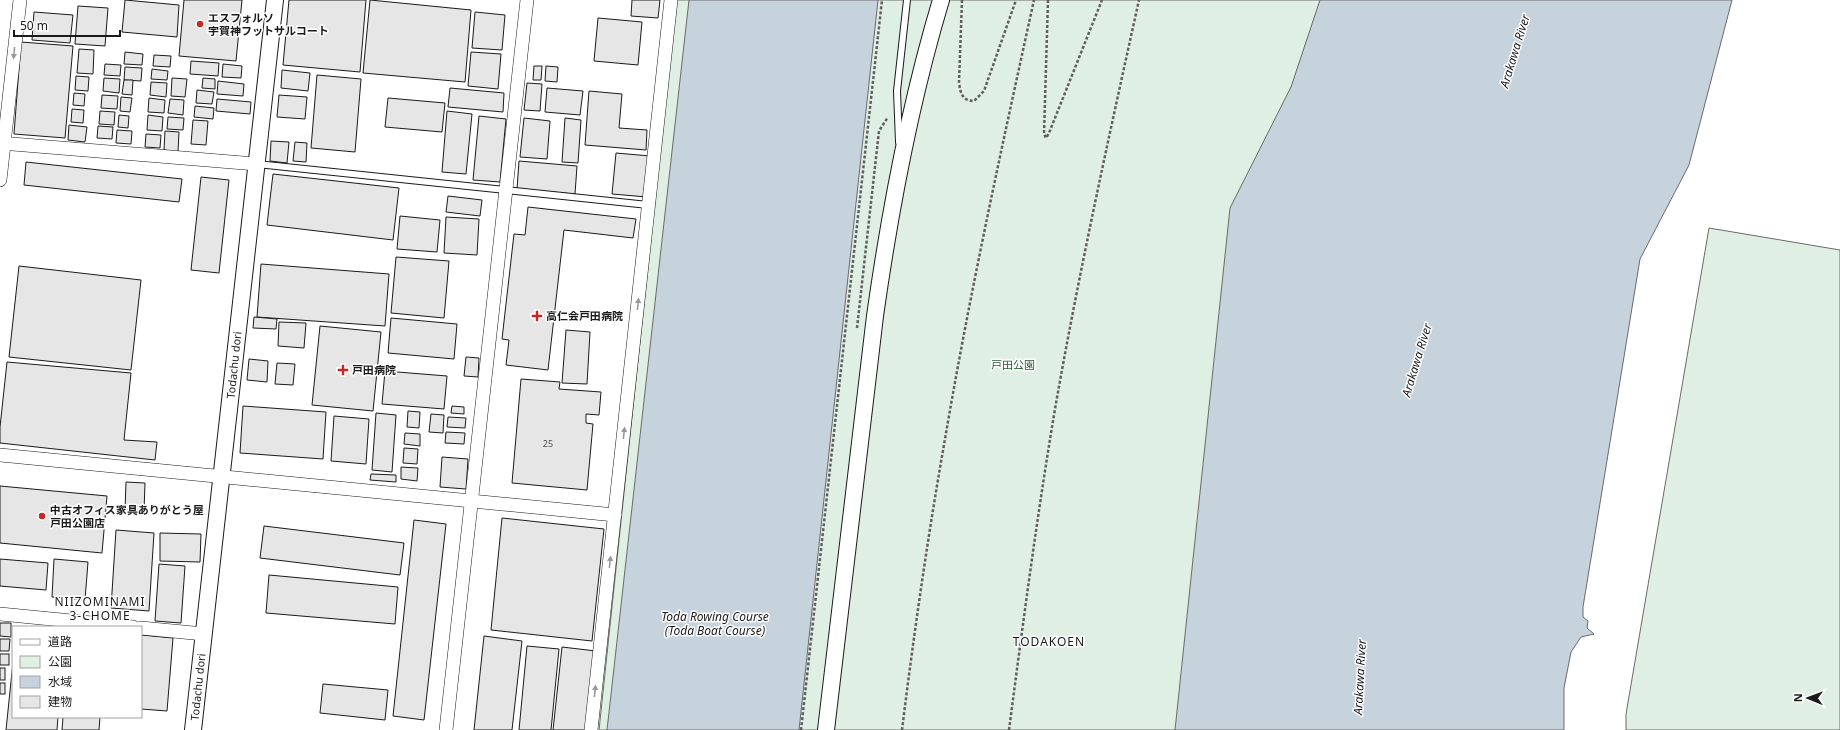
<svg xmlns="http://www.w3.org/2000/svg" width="1840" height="730" font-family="'Noto Sans','Noto Sans JP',sans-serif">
	<rect width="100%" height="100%" fill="#fff"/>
	<g fill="#e0efe3" stroke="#6a6a6a">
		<polygon points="676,0 1528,0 1358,730 599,730"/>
		<polygon points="1709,228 1840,250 1840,730 1626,730 1626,714"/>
	</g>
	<g fill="#c6d2dc" stroke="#6a6a6a">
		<polygon points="689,0 878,0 799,730 607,730"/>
		<polygon points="1320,0 1732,0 1689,165 1640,259 1583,607 1583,617 1588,621 1587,628 1594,634 1581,637 1571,652 1564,688 1564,730 1175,730 1230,208 1291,87"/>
	</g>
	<g fill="#e6e6e6" stroke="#1a1a1a">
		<polygon points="125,0 179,5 177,37 122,32"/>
		<polygon points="184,0 242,0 236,61 179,56"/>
		<polygon points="289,0 366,0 360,72 283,65"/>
		<polygon points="370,0 471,10 465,82 363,73"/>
		<polygon points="632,0 660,0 658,18 631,16"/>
		<polygon points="78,6 108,8 105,46 75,44"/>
		<polygon points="34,12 73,15 70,43 32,40"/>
		<polygon points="475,12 505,15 502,50 472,48"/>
		<polygon points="598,18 642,22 638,65 594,61"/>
		<polygon points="21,42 73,46 65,138 14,134"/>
		<polygon points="79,49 94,50 93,74 77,73"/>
		<polygon points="125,52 143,54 142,65 124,64"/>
		<polygon points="471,52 501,54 498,89 468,86"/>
		<polygon points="154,55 171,56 170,67 153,66"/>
		<polygon points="191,61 219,63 218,76 190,74"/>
		<polygon points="105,64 121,65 120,76 104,75"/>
		<polygon points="223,64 242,66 241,78 222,77"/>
		<polygon points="534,66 542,66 541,80 533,80"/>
		<polygon points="546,66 558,67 557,82 545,81"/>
		<polygon points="125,67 142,68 141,81 124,80"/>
		<polygon points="152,69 168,71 167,80 151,79"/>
		<polygon points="282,70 310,73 308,91 281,88"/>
		<polygon points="317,75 361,79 355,152 311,148"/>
		<polygon points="76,76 89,77 88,91 75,90"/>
		<polygon points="104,78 120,79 119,93 103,91"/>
		<polygon points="172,78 187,79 185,97 171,96"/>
		<polygon points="203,78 215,79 215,89 202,88"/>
		<polygon points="124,80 133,80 132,95 122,94"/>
		<polygon points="218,81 244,84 243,96 217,94"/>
		<polygon points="151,82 167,83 166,97 150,95"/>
		<polygon points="527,83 542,84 540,111 524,110"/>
		<polygon points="450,88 504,93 503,112 448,107"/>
		<polygon points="547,88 583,91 580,115 545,112"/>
		<polygon points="197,90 214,92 212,104 196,103"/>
		<polygon points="589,91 622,94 619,128 647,130 646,150 585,145"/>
		<polygon points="74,93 85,94 84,106 73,105"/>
		<polygon points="102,95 118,96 117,109 101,108"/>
		<polygon points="279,95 307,97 305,119 277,117"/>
		<polygon points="121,97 132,98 130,112 120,111"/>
		<polygon points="149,98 165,100 164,113 148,112"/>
		<polygon points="388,98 445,103 442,132 385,127"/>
		<polygon points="170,99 184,100 183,115 168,113"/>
		<polygon points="217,99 251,102 250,114 216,111"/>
		<polygon points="195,106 214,108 213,119 194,117"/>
		<polygon points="72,109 84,110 83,123 71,122"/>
		<polygon points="100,111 115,112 114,125 99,124"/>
		<polygon points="447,111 472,114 466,174 442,172"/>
		<polygon points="119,115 129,116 128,128 118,127"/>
		<polygon points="148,115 163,117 162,131 147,130"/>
		<polygon points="479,116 506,119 500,182 473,180"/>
		<polygon points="168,117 184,118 183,130 167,129"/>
		<polygon points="524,118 550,121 547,159 520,157"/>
		<polygon points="565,118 581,120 578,163 562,162"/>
		<polygon points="193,120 208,121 206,145 191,144"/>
		<polygon points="69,125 87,127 85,142 68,140"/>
		<polygon points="98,126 113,127 112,139 97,138"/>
		<polygon points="117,130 132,131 131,144 116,143"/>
		<polygon points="165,131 179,132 178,152 164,150"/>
		<polygon points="146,134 161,135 160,148 145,147"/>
		<polygon points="271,141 289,142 287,163 270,161"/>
		<polygon points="295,142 307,143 306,162 293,161"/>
		<polygon points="616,153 650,156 647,197 612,194"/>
		<polygon points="519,161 577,166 575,194 517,189"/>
		<polygon points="26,162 182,179 179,202 24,185"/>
		<polygon points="273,174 399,188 393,240 267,225"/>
		<polygon points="201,177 229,180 219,273 191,270"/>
		<polygon points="448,196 482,200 480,216 446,212"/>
		<polygon points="528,207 636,219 633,238 564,230 548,370 506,365 509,340 502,339 514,234 525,235"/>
		<polygon points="400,216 440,220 437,252 397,249"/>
		<polygon points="446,217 479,219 477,255 444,253"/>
		<polygon points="396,257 449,261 444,318 391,313"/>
		<polygon points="261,264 389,274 385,326 257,317"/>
		<polygon points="19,266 141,280 131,370 9,357"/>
		<polygon points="254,317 277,319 276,329 253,328"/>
		<polygon points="391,318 457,324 454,359 388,353"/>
		<polygon points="279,322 306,323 304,348 278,346"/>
		<polygon points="320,326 381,332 373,411 312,405"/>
		<polygon points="566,330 590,332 587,384 562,383"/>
		<polygon points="466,357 479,358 478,377 464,376"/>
		<polygon points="249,359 268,361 267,382 247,380"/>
		<polygon points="7,362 131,373 124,440 157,442 155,460 0,443 0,427"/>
		<polygon points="277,363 295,364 293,385 275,384"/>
		<polygon points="385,371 447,376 444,409 382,404"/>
		<polygon points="521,379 560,382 559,389 601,392 599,415 586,414 586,423 593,424 587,490 512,483"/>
		<polygon points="243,406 326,412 323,459 240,453"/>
		<polygon points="452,406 464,407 464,414 451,413"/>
		<polygon points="408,411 420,412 419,428 407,427"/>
		<polygon points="376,413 396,415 392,472 372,470"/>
		<polygon points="431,414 444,415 443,433 429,432"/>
		<polygon points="334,416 369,419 366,464 331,461"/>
		<polygon points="448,417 466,418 465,428 447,427"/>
		<polygon points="446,432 465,433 464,444 445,443"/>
		<polygon points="405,433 420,434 420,446 404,444"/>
		<polygon points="404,448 418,449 417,464 403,463"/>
		<polygon points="442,457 468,459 466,489 440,487"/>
		<polygon points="401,467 418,468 417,481 401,479"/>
		<polygon points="371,474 396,475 396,482 370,480"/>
		<polygon points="126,482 145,483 144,511 125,510"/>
		<polygon points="0,486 107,496 102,553 0,543"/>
		<polygon points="502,518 604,529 592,641 491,630"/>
		<polygon points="414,520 446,524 424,720 393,716"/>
		<polygon points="264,526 404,543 400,575 260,558"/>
		<polygon points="116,530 154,533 149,611 111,608"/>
		<polygon points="160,533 201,534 200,562 160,561"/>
		<polygon points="0,559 48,563 46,590 0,586"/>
		<polygon points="54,559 88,562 85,600 52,597"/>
		<polygon points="159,564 185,566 181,623 155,621"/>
		<polygon points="269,575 398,587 395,624 266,613"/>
		<polygon points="0,623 11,623 11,637 0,636"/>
		<polygon points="141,635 173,638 167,711 141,709"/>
		<polygon points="484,636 522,641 512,730 474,730"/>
		<polygon points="0,639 10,639 9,651 0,651"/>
		<polygon points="527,646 559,649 551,730 519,730"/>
		<polygon points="562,647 596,651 588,730 553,730"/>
		<rect x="0" y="654" width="9" height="11"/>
		<polygon points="13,662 13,717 58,717 57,730 6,730"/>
		<rect x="0" y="668" width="5" height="12"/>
		<rect x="0" y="683" width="5" height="11"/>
		<polygon points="323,684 388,690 385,720 320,713"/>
		<polygon points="63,717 100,717 99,730 62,730"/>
	</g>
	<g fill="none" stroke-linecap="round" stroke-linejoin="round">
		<defs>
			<g id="service">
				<polyline points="899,142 897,91 907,0"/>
				<polyline points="257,164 648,205"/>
			</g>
			<g id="minor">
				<polyline points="0,143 257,164"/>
				<polyline points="0,180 20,0"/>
				<polyline points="0,455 615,515"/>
				<polyline points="0,614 133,627"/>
				<polyline points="141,628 204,634"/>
				<polyline points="446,730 527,0"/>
				<polyline points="591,730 671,0"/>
			</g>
			<g id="tertiary">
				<polyline points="193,730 275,0"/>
				<path d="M826,730L875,316C890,210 910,103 941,0"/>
			</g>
		</defs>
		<use href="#service" stroke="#1a1a1a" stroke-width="8"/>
		<use href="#minor" stroke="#1a1a1a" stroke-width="14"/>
		<use href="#tertiary" stroke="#1a1a1a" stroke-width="18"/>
		<g stroke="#5f5f5f" stroke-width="2.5" stroke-dasharray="3 2" stroke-linecap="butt">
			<path d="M962,0L959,82C960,92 962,101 974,101L984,91L1016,0"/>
			<polyline points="1048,0 1044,134 1046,138 1049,133 1102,0"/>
			<polyline points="857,328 879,131 888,117"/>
			<polyline points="801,730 882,0"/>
			<path d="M902,730C914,633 928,535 945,439C970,292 1002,146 1034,0"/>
			<path d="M1009,730C1023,623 1037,516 1055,409C1079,272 1109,136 1139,0"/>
		</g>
		<use href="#service" stroke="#fff" stroke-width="6"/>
		<use href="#minor" stroke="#fff" stroke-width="13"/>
		<use href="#tertiary" stroke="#fff" stroke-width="16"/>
	</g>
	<defs><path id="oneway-solid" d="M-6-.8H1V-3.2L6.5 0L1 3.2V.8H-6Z"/></defs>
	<g fill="#989898">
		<use href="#oneway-solid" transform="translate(14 53) rotate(96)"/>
		<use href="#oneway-solid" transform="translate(638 304) rotate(-84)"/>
		<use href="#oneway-solid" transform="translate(624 433) rotate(-84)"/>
		<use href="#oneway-solid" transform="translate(610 562) rotate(-84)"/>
		<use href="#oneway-solid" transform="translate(595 691) rotate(-84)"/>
	</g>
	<g fill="#c62828" stroke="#fff" stroke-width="1.5">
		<circle cx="200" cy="24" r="4"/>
		<path d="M535 310h4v4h4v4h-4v4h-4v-4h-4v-4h4z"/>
		<path d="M341 364h4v4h4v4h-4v4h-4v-4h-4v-4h4z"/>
		<circle cx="42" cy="516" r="4"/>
	</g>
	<g text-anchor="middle" stroke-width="3" stroke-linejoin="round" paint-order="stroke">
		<g font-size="9" fill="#4d4d4d">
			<text x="548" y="447">25</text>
		</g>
		<g font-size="11" font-weight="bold" fill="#1a1a1a" stroke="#fff" text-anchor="start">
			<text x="208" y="22">エスフォルソ<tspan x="208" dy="13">宇賀神フットサルコート</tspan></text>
			<text x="546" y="320">高仁会戸田病院</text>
			<text x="352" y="374">戸田病院</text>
			<text x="50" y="514">中古オフィス家具ありがとう屋<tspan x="50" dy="13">戸田公園店</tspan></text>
		</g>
		<g font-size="11" fill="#1a1a1a" stroke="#fff">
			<text transform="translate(234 365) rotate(-84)" y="4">Todachu dori</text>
			<text transform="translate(198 687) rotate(-84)" y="4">Todachu dori</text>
		</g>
		<g font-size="11" fill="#2b5a34" stroke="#fff">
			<text x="1013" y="369">戸田公園</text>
		</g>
		<g font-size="12" font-style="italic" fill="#1a1a1a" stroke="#fff">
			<text transform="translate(1515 51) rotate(-73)" y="4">Arakawa River</text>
			<text transform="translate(1417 360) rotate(-73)" y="4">Arakawa River</text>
			<text x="715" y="621">Toda Rowing Course<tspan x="715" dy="14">(Toda Boat Course)</tspan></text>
			<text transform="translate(1360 677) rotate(-87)" y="4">Arakawa River</text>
		</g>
		<g font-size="12" letter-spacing="1" fill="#1a1a1a" stroke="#fff">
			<text x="100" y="606">NIIZOMINAMI<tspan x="100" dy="14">3-CHOME</tspan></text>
			<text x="1049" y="646">TODAKOEN</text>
		</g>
	</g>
	<rect x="12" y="626" width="130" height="92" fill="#ffffff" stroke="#a3a3a3"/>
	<rect x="20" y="639" width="20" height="6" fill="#ffffff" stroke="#a3a3a3"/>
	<text x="48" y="646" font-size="12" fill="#1a1a1a">道路</text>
	<rect x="20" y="656" width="20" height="12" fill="#e0efe3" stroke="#a3a3a3"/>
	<text x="48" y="666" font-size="12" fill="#1a1a1a">公園</text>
	<rect x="20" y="676" width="20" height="12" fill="#c6d2dc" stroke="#a3a3a3"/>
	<text x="48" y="686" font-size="12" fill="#1a1a1a">水域</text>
	<rect x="20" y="696" width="20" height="12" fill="#e6e6e6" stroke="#a3a3a3"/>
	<text x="48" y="706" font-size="12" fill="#1a1a1a">建物</text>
	<g transform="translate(1808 698) rotate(271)" stroke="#ffffff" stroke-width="3" paint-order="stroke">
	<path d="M0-3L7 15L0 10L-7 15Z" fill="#1a1a1a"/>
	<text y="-6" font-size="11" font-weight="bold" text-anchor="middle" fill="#1a1a1a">N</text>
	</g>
	<path d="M14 30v6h106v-6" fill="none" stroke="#1a1a1a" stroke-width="2"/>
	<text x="20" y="30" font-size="12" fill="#1a1a1a" stroke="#ffffff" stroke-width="3" paint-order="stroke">50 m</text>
</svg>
